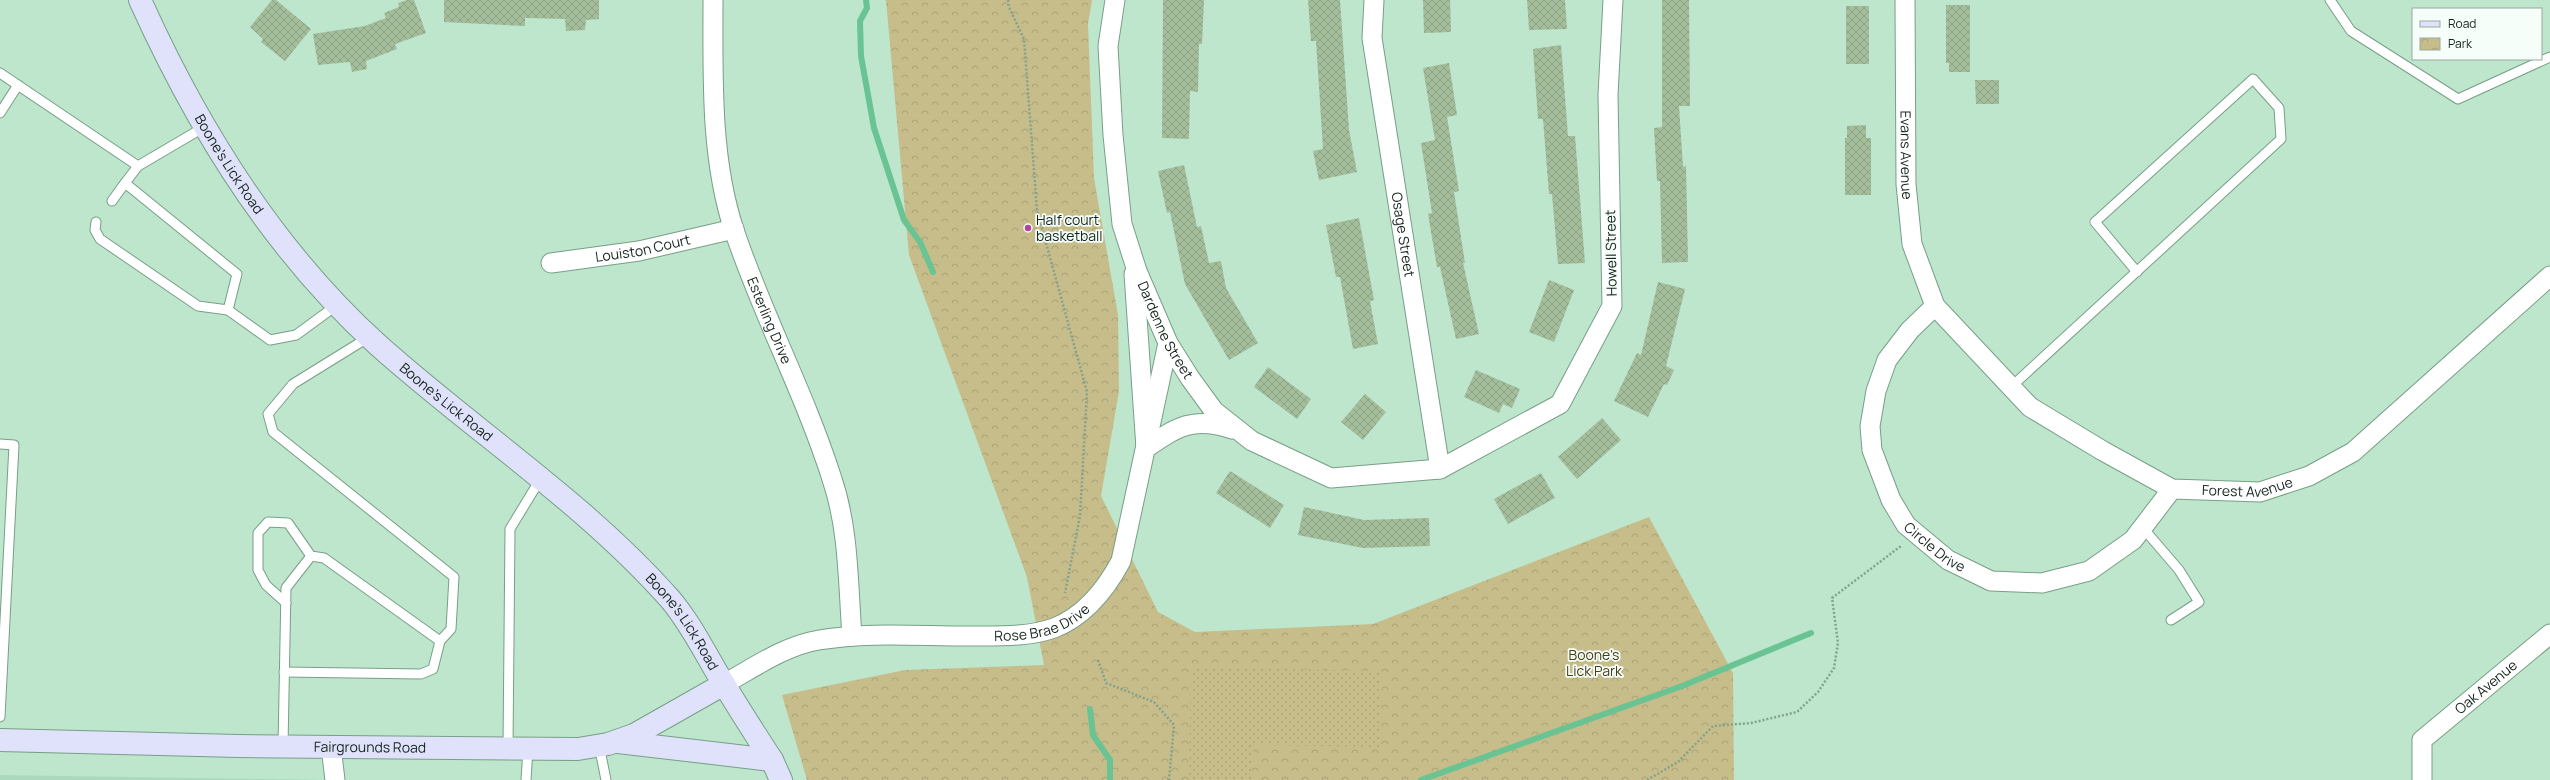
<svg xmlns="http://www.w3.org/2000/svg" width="2550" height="780" font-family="Manrope,sans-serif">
	<defs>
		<pattern id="park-crowns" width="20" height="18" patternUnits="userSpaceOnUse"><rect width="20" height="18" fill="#c7bd8a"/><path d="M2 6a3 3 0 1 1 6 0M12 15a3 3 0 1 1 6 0" fill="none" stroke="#aaa276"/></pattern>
		<pattern id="garden-dots" width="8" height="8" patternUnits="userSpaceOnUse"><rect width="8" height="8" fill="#c7bd8a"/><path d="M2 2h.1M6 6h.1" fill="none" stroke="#aaa276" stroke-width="1.8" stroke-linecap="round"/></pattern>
		<pattern id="building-cross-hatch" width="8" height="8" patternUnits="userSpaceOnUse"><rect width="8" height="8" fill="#a4be9c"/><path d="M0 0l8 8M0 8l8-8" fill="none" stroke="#8ca386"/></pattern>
	</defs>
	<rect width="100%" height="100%" fill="#bde6cd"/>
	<polygon fill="#aad9bd" points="0,775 330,780 0,780"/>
	<polygon fill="url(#park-crowns)" points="886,0 1092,0 1088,24 1094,178 1118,315 1119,391 1101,496 1158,612 1195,632 1373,624 1649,517 1733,673 1734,780 807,780 782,695 905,670 1044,665 1027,577 909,255"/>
	<polygon fill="url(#garden-dots)" points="1191,667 1381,671 1380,747 1253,745 1252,780 1189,780"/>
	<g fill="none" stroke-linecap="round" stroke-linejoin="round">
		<g stroke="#6ac393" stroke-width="6">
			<polyline points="866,0 867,8 860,21 861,56 874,128 904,220 920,242 933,272"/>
			<polyline points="1090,709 1093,735 1110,760 1110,780"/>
			<polyline points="1421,780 1682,686 1811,633"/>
		</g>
	</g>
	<g fill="url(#building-cross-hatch)">
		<polygon points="272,0 276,0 311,29 285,61 261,42 263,39 250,27"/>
		<polygon points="407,0 414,0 426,33 395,44 397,49 366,61 367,69 352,72 350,62 318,65 313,34 365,26 386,18 384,13 399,7 398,3"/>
		<polygon points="444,0 599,0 599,19 586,20 585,30 566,31 565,19 525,18 525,26 444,22"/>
		<polygon points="1163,0 1204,0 1202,44 1199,44 1198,92 1190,91 1189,139 1162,138"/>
		<polygon points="1308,0 1340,0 1349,130 1357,172 1319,180 1313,151 1323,149 1316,41 1311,41"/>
		<polygon points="1423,0 1450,0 1451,32 1424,33"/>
		<polygon points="1527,0 1565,0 1567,29 1529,30"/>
		<polygon points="1662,0 1689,0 1690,106 1679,106 1683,167 1686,166 1688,262 1662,263 1660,181 1657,181 1654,128 1662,127"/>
		<polygon points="1946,5 1970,5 1970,72 1949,72 1949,63 1946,63"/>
		<rect x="1846" y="6" width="23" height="58"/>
		<polygon points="1561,45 1568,136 1575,136 1585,263 1558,264 1552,194 1549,194 1543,119 1538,119 1533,49"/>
		<polygon points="1449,63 1457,115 1447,117 1459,191 1454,192 1465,263 1463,263 1479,334 1456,339 1440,267 1437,267 1428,214 1432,213 1421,143 1435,140 1423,68"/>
		<polygon points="1975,80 1999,80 1999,104 1976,104"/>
		<polygon points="1866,125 1866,138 1871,138 1871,195 1845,195 1845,138 1847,138 1847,126"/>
		<polygon points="1184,165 1197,227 1201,226 1209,263 1221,261 1226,288 1258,343 1229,360 1185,284 1170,212 1167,213 1158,171"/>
		<polygon points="1359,218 1374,300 1370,301 1378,344 1353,349 1340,277 1336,277 1326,225"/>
		<polygon points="1549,280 1574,290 1554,342 1529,332"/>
		<polygon points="1658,282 1685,289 1666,366 1674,370 1667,385 1664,384 1648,417 1614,401 1637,353 1641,355"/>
		<polygon points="1268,367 1311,399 1297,419 1254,387"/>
		<polygon points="1476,370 1520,389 1512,408 1503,404 1499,413 1464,397"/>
		<polygon points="1365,394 1386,412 1363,440 1341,422"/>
		<polygon points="1602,418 1621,440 1577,479 1558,457"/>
		<polygon points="1230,471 1284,505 1270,528 1216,493"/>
		<polygon points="1541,473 1555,498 1508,524 1494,499"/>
		<polygon points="1304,507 1364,520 1429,518 1430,546 1363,548 1298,535"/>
	</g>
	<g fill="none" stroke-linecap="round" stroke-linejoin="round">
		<defs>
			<g id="lane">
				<polyline points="2330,0 2351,31 2458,99 2550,57"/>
				<polyline points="0,73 138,166"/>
				<polyline points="0,113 18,85"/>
				<polyline points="125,183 138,166 206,126"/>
				<polyline points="96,222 95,230 100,239 198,306 228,310 237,274 125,183 112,201"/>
				<polyline points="228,310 270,340 296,335 337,305"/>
				<path d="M2011,387C2101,304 2191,222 2281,139L2279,108L2253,79L2095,222L2137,272"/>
				<polyline points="0,444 14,445 0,717"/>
				<polyline points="2143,528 2179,570 2199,602 2171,620"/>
				<polyline points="286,603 266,585 258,570 258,533 268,522 288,523 311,556 324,558 440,641 451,629 454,577 273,432 268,414 293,384 369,337"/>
				<polyline points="284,672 421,674 433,669 440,641"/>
				<polyline points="599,745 606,780"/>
				<polyline points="283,746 286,588 311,556"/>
				<polyline points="508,747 510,529 541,478"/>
				<polyline points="526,780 528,748"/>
			</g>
			<g id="street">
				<path id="s1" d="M713,0C713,75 710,157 734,230C762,314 805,394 832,479C849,529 848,584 852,636"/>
				<path id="s2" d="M1115,0L1108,46L1113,135L1122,224L1137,271L1168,343L1190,378L1214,411L1252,441L1331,478L1440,469L1560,404L1612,306L1608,95L1613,0"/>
				<path id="s3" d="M1374,0L1372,38L1440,469"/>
				<path id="s4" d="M1905,0L1906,184L1912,244L1935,306L2030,407L2103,451L2172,489L2260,492L2309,476L2353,452L2550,276"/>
				<path id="s5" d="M551,263L639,251L734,229"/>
				<path d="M1134,274L1146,448C1177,427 1193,416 1232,429"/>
				<path id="s6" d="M1935,306L1910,330L1887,360L1876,391L1870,426L1872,450L1891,500L1906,525L1948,560L1991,581L2042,583L2089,571L2133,540L2172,489"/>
				<path id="s7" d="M724,684C755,667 784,646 819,640C873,631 928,637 982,636C1005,636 1032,636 1054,628C1085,616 1106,589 1121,561L1168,343"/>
				<polyline points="331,747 335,780"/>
				<path id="s8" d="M2422,780V740L2550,634"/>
			</g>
			<g id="secondary">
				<path id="s9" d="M140,0C197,127 274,251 378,345C474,431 584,502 670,599C688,620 702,647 716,671C734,701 753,731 772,760L781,780"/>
				<path id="s10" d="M0,740L238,746L578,749L608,744L634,735L724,684"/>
				<polyline points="618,742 772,760"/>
			</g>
		</defs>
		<use href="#lane" stroke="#789f87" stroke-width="11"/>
		<use href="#street" stroke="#789f87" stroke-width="21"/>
		<use href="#secondary" stroke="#789f87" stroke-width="24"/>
		<g stroke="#82a28e" stroke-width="2.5" stroke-dasharray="2 2" stroke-linecap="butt">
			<polyline points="1008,0 1009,7 1024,39 1037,210 1087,392 1080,516 1065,593"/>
			<polyline points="1098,660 1106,683 1154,702 1174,725 1169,780"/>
			<polyline points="1647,780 1678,762 1713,726 1751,723 1797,712 1818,692 1834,668 1838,643 1832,598 1901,546"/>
		</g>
		<use href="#lane" stroke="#fff" stroke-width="9"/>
		<use href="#street" stroke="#fff" stroke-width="19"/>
		<use href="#secondary" stroke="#e0e2fb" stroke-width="22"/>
	</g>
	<circle fill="#b6429b" stroke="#f6fef9" stroke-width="1.5" cx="1028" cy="228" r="4"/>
	<g text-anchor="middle" stroke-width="3.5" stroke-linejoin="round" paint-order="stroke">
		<g font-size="14" fill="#14241b" stroke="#f6fef9">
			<text dy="5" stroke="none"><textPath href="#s4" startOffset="155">Evans Avenue</textPath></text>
			<text dy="5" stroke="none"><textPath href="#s9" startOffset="187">Boone's Lick Road</textPath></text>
			<text dy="5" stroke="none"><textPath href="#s3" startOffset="237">Osage Street</textPath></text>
			<text dy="5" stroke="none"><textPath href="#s5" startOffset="93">Louiston Court</textPath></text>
			<text transform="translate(1611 253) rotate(-91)" y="5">Howell Street</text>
			<text dy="5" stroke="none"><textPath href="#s1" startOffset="329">Esterling Drive</textPath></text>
			<text dy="5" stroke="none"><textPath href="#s2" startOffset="340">Dardenne Street</textPath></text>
			<text dy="5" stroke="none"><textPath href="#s9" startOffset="511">Boone's Lick Road</textPath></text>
			<text dy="5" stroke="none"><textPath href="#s4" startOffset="689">Forest Avenue</textPath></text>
			<text dy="5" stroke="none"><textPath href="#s6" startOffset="284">Circle Drive</textPath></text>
			<text dy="5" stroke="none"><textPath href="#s7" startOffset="331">Rose Brae Drive</textPath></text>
			<text dy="5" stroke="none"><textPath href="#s9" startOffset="835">Boone's Lick Road</textPath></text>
			<text dy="5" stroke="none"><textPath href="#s8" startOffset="123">Oak Avenue</textPath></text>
			<text dy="5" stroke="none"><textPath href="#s10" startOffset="370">Fairgrounds Road</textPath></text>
		</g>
		<g font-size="14" fill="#14241b" stroke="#f6fef9" text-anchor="start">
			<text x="1036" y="225">Half court<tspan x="1036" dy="16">basketball</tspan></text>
		</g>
		<g font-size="14" fill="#453e17" stroke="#f6fef9">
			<text x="1594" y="660">Boone's<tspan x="1594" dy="16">Lick Park</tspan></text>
		</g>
	</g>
	<rect x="2412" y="8" width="130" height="52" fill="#f6fef9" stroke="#9ca7a0"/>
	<rect x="2420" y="21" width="20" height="6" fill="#e0e2fb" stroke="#9ca7a0"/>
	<text x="2448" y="28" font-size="12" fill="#14241b">Road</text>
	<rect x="2420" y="38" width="20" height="12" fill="url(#park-crowns)" stroke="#9ca7a0"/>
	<text x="2448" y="48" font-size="12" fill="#14241b">Park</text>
</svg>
